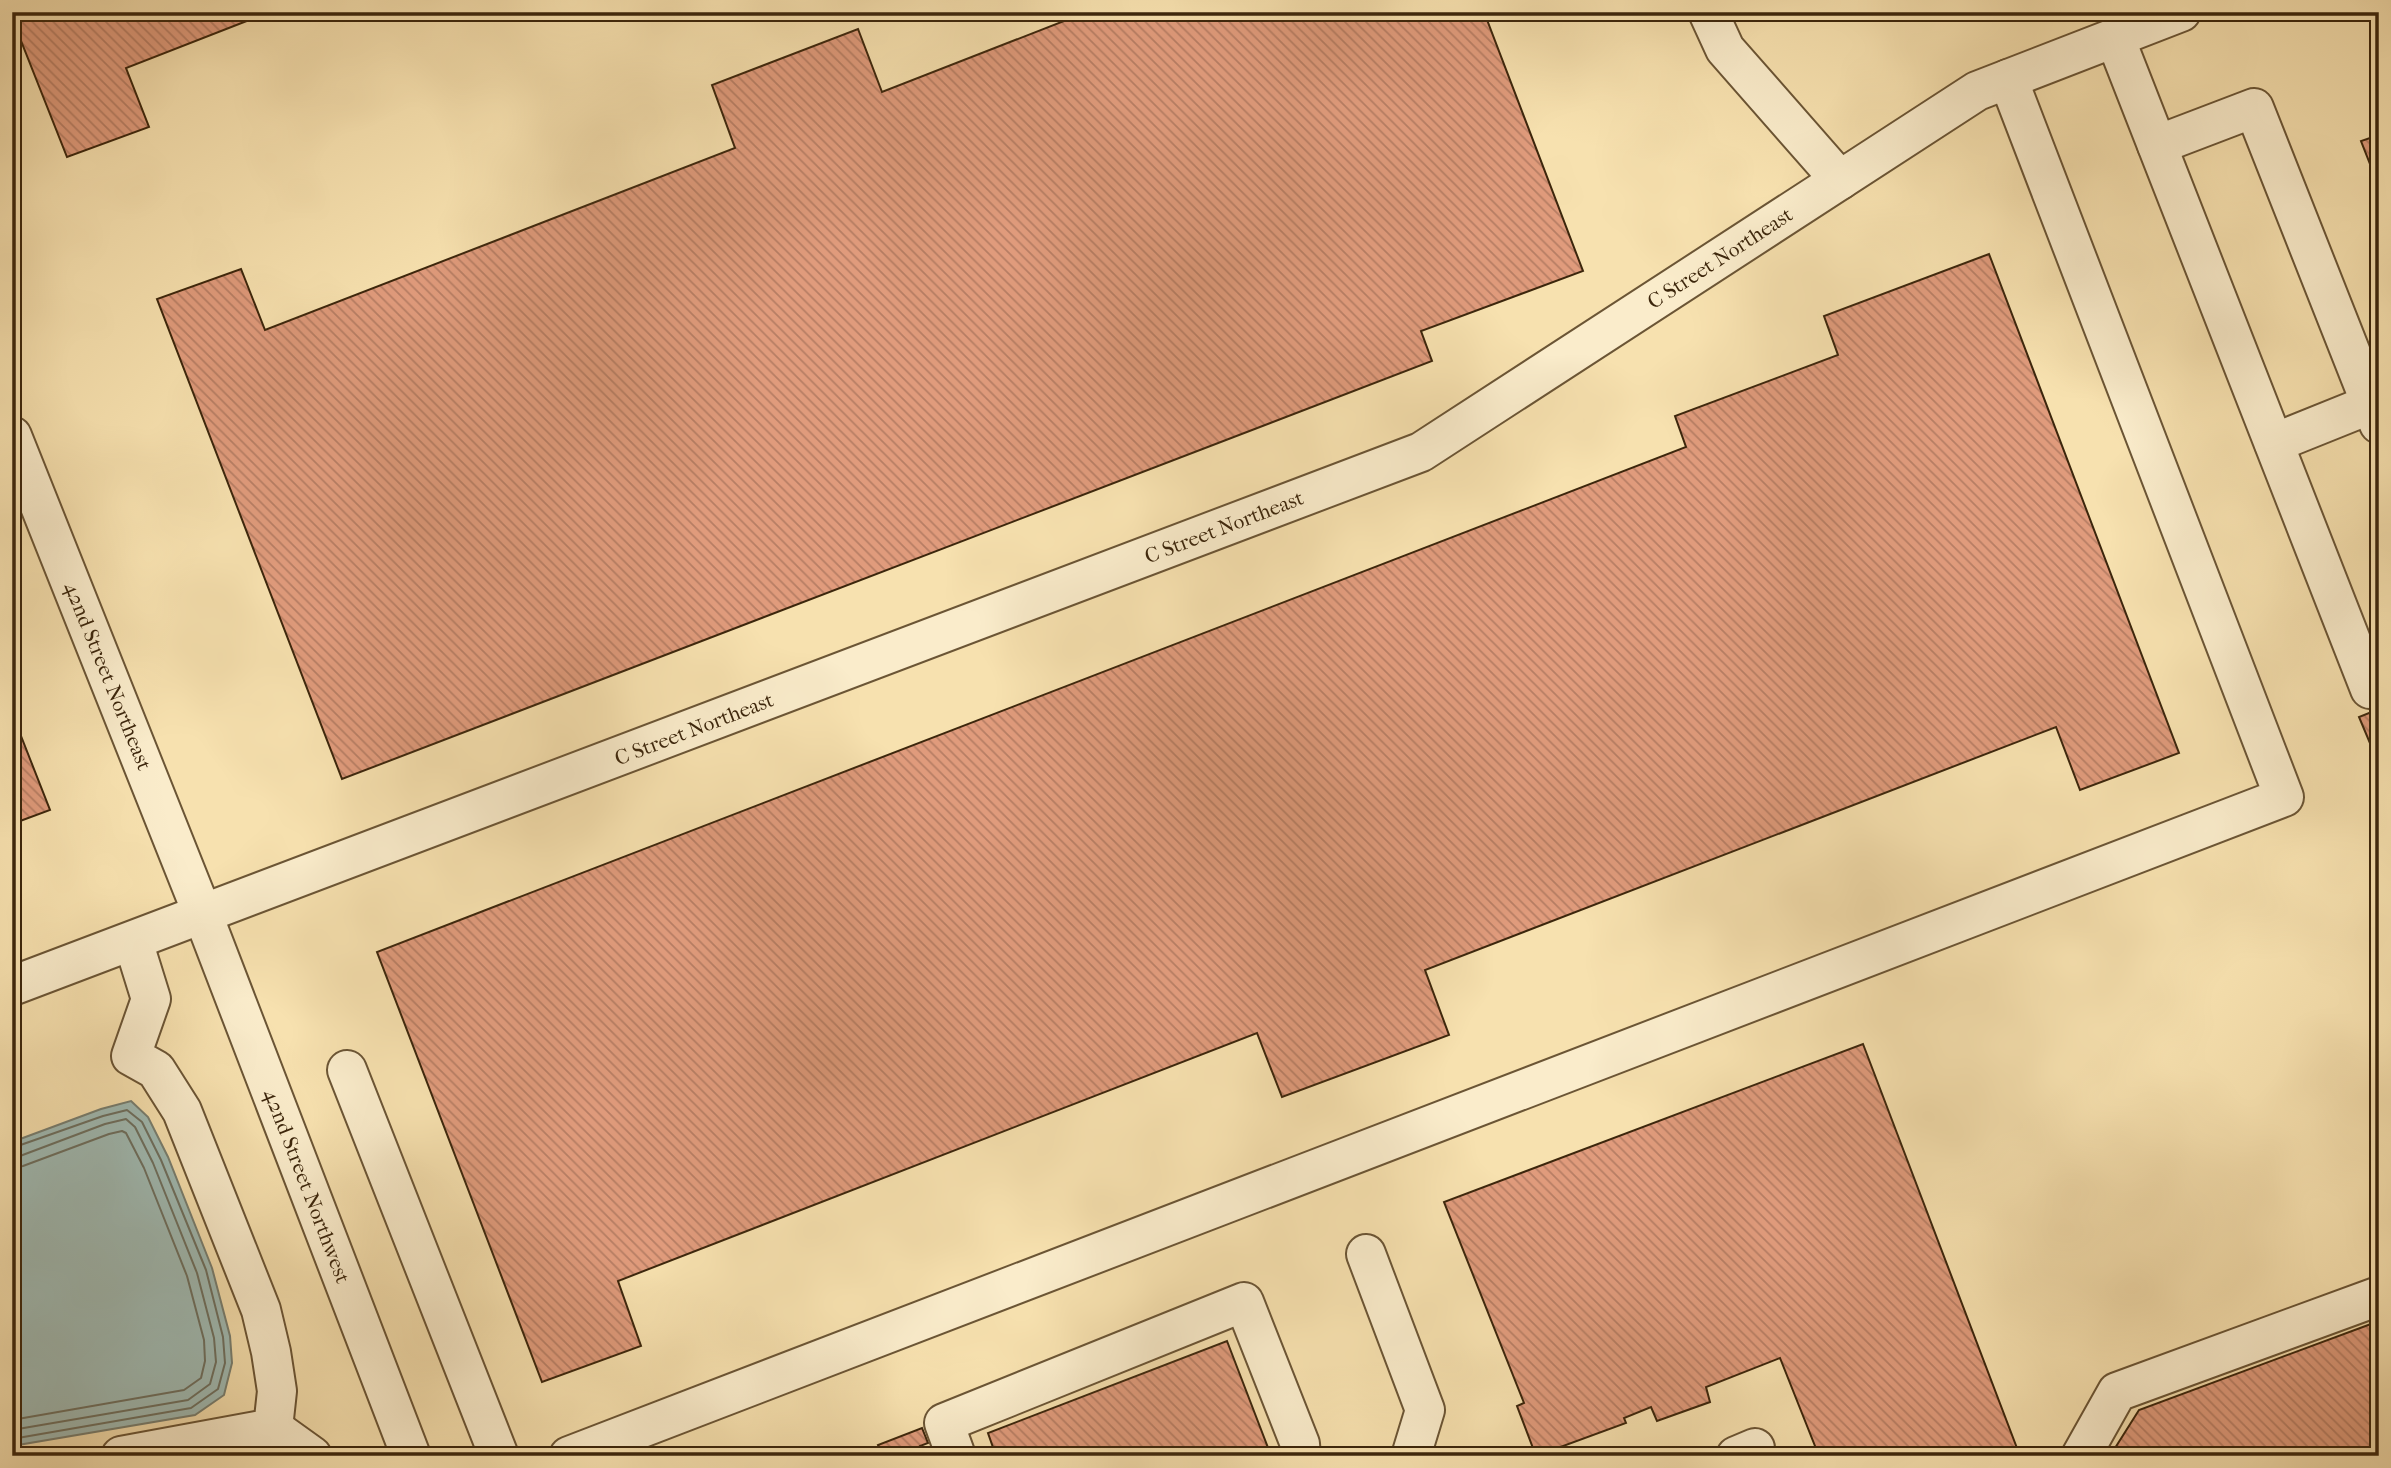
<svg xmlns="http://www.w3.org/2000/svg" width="2391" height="1468" font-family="'IM FELL French Canon',serif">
	<defs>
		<pattern id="building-back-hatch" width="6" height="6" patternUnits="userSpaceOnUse" patternTransform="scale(1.75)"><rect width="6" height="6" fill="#e09b7c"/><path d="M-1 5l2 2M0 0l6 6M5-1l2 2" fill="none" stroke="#b77e64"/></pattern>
	</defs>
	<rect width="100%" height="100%" fill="#f7e1af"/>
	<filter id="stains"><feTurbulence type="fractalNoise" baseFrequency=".00286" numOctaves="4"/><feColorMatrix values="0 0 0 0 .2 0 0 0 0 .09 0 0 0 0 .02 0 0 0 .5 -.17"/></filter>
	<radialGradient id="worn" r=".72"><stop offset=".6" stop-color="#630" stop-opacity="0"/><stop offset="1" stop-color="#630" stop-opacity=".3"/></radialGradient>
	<polygon fill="#a0bbb4" stroke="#787f71" stroke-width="2" points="131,1101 148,1117 168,1157 212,1268 230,1336 232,1363 224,1395 195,1415 12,1446 12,1142 101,1109"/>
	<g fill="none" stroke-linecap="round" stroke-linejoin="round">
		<g stroke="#6e7060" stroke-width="2">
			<polyline points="12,1148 103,1116 127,1110 142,1122 161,1160 206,1270 223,1337 225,1363 218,1389 191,1408 12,1439"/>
			<polyline points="12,1157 20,1156 105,1124 126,1119 135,1127 153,1163 197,1273 214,1338 216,1362 210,1384 188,1400 12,1430"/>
			<polyline points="12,1168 23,1166 109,1134 122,1131 126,1133 144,1168 187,1276 204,1340 205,1361 201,1378 184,1390 12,1420"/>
		</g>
	</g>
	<g fill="url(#building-back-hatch)" stroke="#3c260c" stroke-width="2">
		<polygon points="12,12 270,12 126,68 149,127 67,157 12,18"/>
		<polygon points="1087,12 1484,12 1583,271 1421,331 1432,361 342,779 157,299 241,269 265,330 735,148 712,85 858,29 882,92"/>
		<polygon points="2379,135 2379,187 2361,141"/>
		<polygon points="1989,254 2179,753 2080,790 2056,727 1425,970 1449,1035 1282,1097 1257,1033 618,1281 641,1346 542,1382 377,952 1686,447 1675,416 1838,355 1824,316"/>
		<polygon points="2379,709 2379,759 2377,760 2359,717"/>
		<polygon points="12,713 50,810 12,824"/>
		<polygon points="1863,1044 2020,1456 1819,1456 1780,1358 1706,1387 1710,1402 1657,1421 1651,1407 1624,1418 1626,1423 1536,1456 1517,1406 1524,1403 1444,1202"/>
		<polygon points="2379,1321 2379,1456 2110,1456 2139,1410"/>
		<polygon points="1227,1341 1270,1453 1262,1456 996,1456 988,1433"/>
		<polygon points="922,1428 928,1443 920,1446 924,1456 883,1456 878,1445"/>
	</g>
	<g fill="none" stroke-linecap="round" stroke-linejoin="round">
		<defs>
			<g id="minor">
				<polyline points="1708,12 1725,49 1840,180"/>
				<polyline points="2115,38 2370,689 2379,686"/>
				<polyline points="2157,145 2254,108 2379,424"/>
				<polyline points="12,436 203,915 411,1456"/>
				<polyline points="2274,443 2371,404"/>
				<polyline points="133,941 151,999 131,1056 156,1070 182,1111 261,1310 271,1352 277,1391 273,1428"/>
				<polyline points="12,986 1421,452 1977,91 2181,12"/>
				<polyline points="347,1070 499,1456"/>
				<polyline points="1366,1254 1425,1410 1411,1456"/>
				<polyline points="121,1456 273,1428 312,1456"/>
				<polyline points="569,1456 2284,797 2008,79"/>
				<polyline points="956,1456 944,1423 1244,1302 1300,1444 1301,1456"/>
				<polyline points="1736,1456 1755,1448"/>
				<polyline points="2081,1456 2117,1392 2379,1296"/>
			</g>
		</defs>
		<use href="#minor" stroke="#6b5535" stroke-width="42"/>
		<use href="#minor" stroke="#faeccb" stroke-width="38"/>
	</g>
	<g text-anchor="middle" stroke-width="5" stroke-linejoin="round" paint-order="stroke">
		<g font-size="21" fill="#3c260c" stroke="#faeccb">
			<text transform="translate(1720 258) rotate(-33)" y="7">C Street Northeast</text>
			<text transform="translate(1224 527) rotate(-21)" y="7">C Street Northeast</text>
			<text transform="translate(108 676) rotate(68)" y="7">42nd Street Northeast</text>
			<text transform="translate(694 729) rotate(-21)" y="7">C Street Northeast</text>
			<text transform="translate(307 1186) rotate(69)" y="7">42nd Street Northwest</text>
		</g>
	</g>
	<rect width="2391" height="1468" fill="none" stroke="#f7e1af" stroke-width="42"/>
	<rect x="14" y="14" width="2363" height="1440" fill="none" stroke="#3c260c" stroke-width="3.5"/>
	<rect x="21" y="21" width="2349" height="1426" fill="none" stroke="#3c260c" stroke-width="2"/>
	<rect width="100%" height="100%" filter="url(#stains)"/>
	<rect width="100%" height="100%" fill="url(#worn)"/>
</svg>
